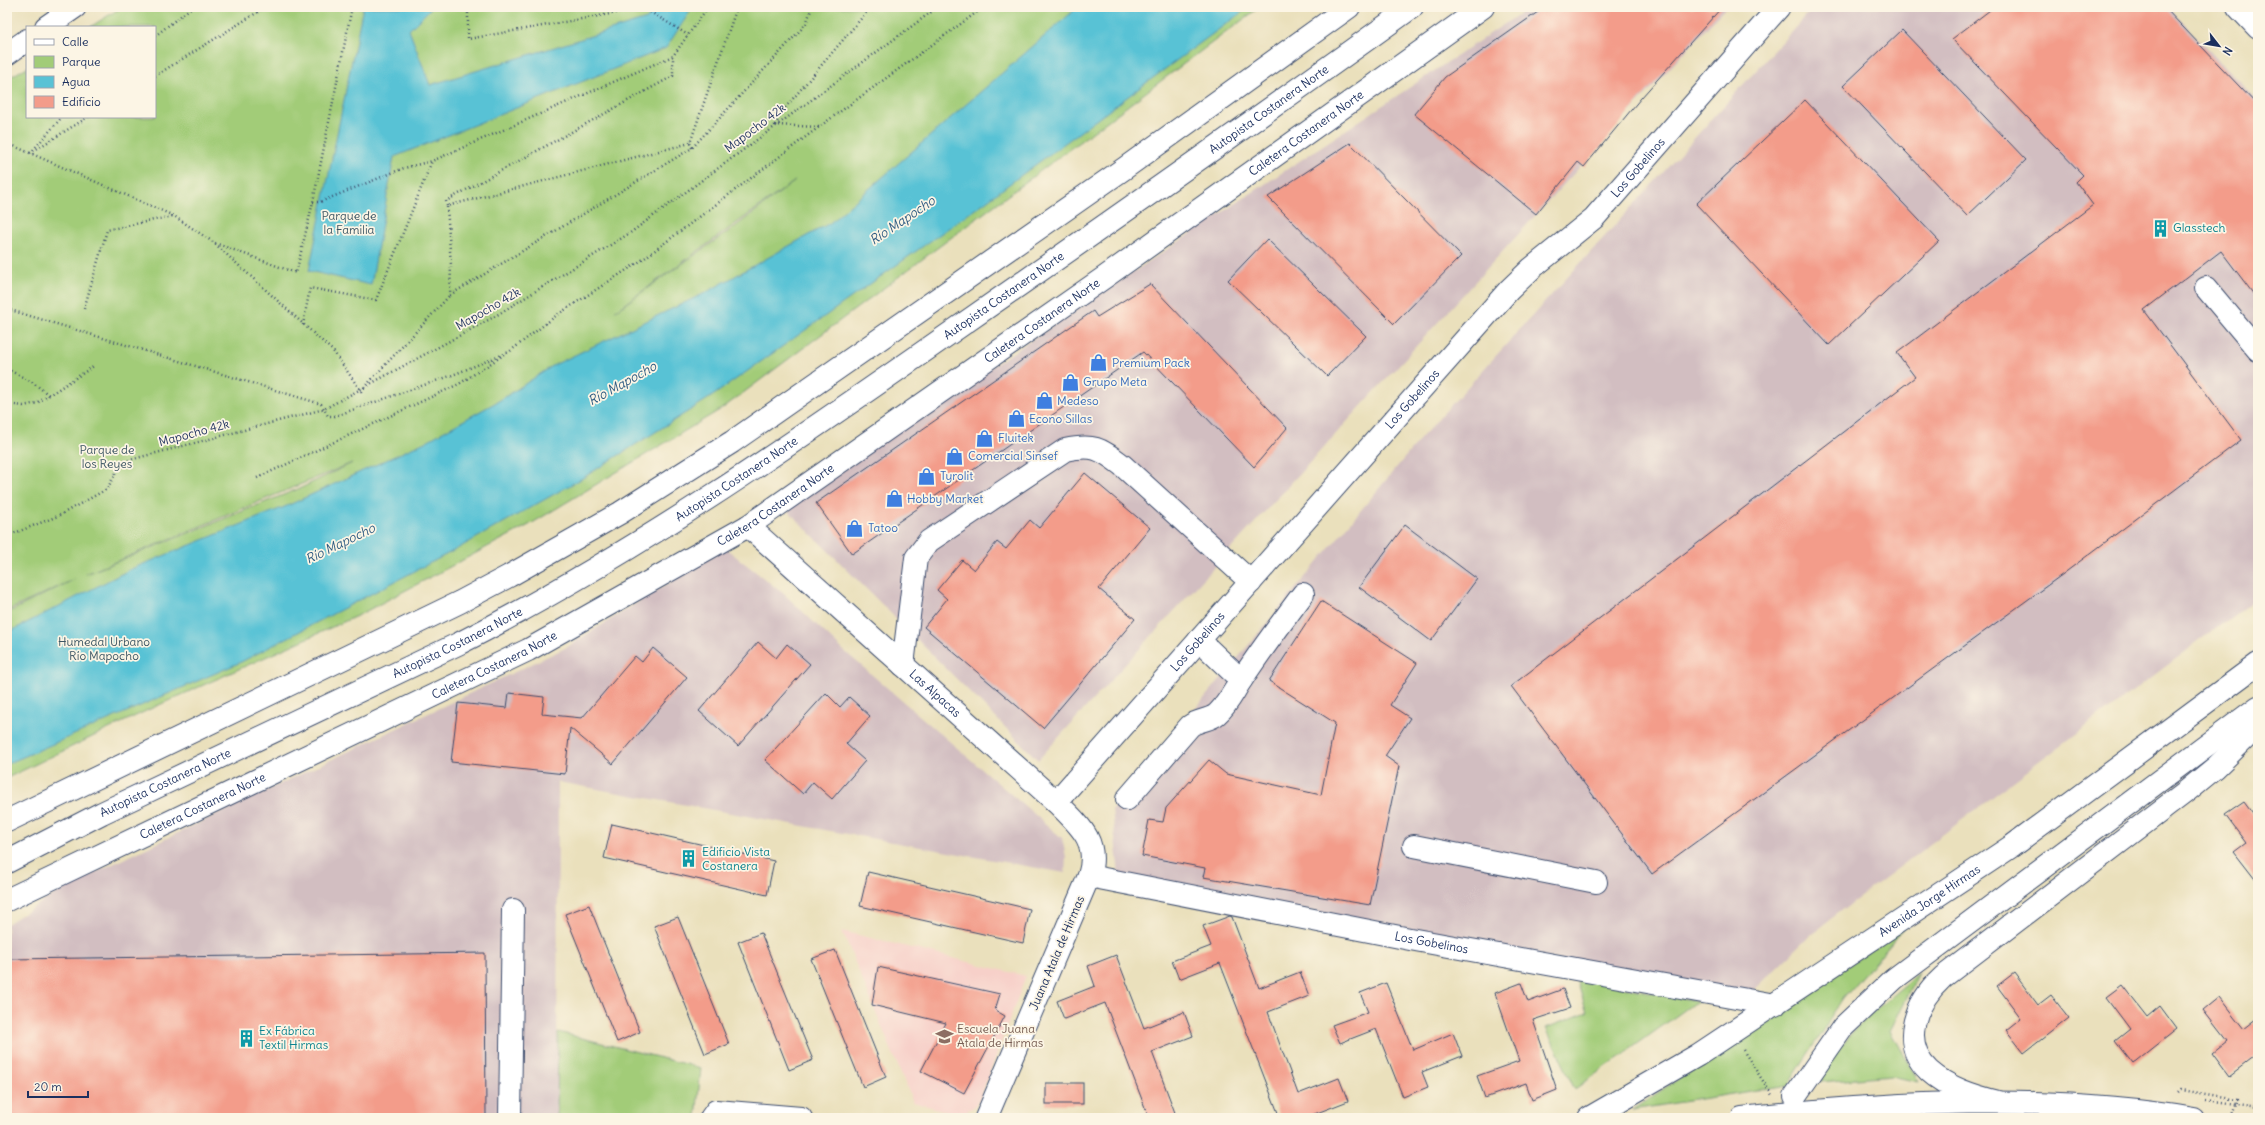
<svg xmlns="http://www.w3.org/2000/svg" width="2265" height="1125" font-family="Delius,sans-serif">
	<rect width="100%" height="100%" fill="#fcf5e5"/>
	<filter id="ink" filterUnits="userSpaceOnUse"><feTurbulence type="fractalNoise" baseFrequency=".025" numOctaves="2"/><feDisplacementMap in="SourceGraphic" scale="8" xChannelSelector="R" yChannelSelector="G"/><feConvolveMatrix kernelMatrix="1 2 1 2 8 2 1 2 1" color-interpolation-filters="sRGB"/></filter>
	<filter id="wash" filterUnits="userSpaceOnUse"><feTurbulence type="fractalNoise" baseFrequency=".012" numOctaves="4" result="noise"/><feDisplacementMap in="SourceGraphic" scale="16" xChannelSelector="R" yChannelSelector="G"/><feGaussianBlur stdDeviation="0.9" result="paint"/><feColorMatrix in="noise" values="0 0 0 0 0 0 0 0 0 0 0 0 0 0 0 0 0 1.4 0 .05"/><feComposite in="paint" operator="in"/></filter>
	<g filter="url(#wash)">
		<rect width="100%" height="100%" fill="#eae0bc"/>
		<polygon fill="#f7d0c9" points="842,931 1026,976 981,1096 974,1107 959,1115 913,1102"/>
		<g fill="#d2bec1">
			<polygon points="1530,7 1726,7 1038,760 783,506"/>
			<polygon points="1814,7 2168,7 2258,102 2258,597 1816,930 1748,996 1119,875 1112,809 1421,438"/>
			<polygon points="725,548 784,594 843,650 1062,838 1066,857 1065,873 558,782 557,1118 7,1118 7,924 69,885 565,648"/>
		</g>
		<g fill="#a2cc78" stroke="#5e7e6b" fill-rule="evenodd">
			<path d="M122,7H1260L723,408L529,525L359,615L148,710L7,778V613L75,579L7,611V79L27,67V117H155V27H90ZM795,181L736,226L615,311ZM352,463L303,487L86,574Z"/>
			<polygon points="1904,928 1843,999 1788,1085 1632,1110"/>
			<path d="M1919,973L1890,1031L1918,1082L1892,1076L1820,1082C1841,1035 1881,1005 1919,973Z"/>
			<polygon points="1576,978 1697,1001 1575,1089 1546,1028 1587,1012"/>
			<polygon points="558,1032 701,1068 696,1118 557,1118"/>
		</g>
		<g fill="#59c2d5" stroke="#3a789a">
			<polygon points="363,7 432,7 409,30 430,85 647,19 655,7 693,7 666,48 394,157 371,285 309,271"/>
			<polygon points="1078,7 1249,7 985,202 814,324 711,397 581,479 455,550 241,662 7,764 7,633 131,569 287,506 425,442 502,399 554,365 705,293 830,223"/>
		</g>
		<g id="blocks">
			<g fill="#f39c8a">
				<polygon points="1545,7 1722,7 1641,98 1584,167 1578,162 1536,214 1414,114 1445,77"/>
				<polygon points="1994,7 2164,7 2258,106 2258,300 2221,251 2144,310 2241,440 2063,574 1652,874 1511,686 1915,377 1897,353 2093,205 2076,182 2083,175 1952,39"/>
				<polygon points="1902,30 2026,160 1967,216 1843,86"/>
				<polygon points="1805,100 1939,241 1829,345 1696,204"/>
				<polygon points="1350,143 1461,256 1394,324 1268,197"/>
				<polygon points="1267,239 1366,336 1327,376 1228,280"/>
				<polygon points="1150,284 1287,428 1254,467 1143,352 852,554 816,503 1093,311 1097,317"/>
				<polygon points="1085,473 1150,528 1099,589 1135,619 1043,728 924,627 947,599 937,590 962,560 974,570 997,542 1006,549 1030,520 1039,528"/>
				<polygon points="1405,525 1477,579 1431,641 1359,587"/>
				<polygon points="1321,601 1417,663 1390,705 1410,718 1385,756 1399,766 1370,905 1203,877 1205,868 1142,856 1149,820 1163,822 1166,808 1209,760 1226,774 1321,795 1335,723 1269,681"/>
				<polygon points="758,642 776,658 787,644 810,664 738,746 699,711"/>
				<polygon points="653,648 687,677 613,764 570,728 565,774 451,762 458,703 507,708 509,693 544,697 542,714 582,718 635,656 642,662"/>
				<polygon points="826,693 840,707 849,697 870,716 846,744 865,761 832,799 813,782 803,794 765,760"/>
				<polygon points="2244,802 2258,821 2258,883 2234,852 2246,843 2225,815"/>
				<polygon points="612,824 774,861 767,895 604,858"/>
				<polygon points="868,872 1030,909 1023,943 860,906"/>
				<polygon points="589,905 640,1032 617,1042 565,914"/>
				<polygon points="1230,916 1232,917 1259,988 1300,972 1309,996 1268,1012 1298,1094 1339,1078 1348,1101 1304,1118 1280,1118 1220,963 1179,979 1172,961 1211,946 1203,926"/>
				<polygon points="678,917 729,1044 705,1054 654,926"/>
				<polygon points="761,933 813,1060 789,1070 738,942"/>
				<polygon points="835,950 886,1077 863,1087 811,959"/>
				<polygon points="485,953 486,1118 7,1118 7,959"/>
				<polygon points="1116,955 1144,1028 1184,1012 1193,1036 1152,1052 1177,1118 1149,1118 1105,1003 1064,1019 1057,1001 1095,986 1088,966"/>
				<polygon points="878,967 1000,994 995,1010 1005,1016 964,1093 921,1071 946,1023 872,1005"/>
				<polygon points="2014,973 2038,1005 2051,995 2069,1018 2024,1053 2006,1030 2021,1018 1997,986"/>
				<polygon points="1386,983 1413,1050 1453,1033 1462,1056 1422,1072 1428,1087 1403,1097 1376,1029 1340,1043 1332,1025 1368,1012 1360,993"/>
				<polygon points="1521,983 1528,1002 1563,989 1570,1008 1533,1020 1557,1090 1532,1100 1526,1083 1485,1098 1477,1076 1519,1061 1495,993"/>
				<polygon points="2122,985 2147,1017 2160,1006 2177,1029 2133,1064 2115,1041 2130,1029 2106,997"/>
				<polygon points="2219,997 2244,1029 2258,1018 2258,1054 2229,1076 2212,1053 2227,1041 2203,1010"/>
				<rect x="1046" y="1083" width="37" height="21"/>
			</g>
		</g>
	</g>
	<g filter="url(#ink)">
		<use href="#blocks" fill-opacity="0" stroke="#3a4a6c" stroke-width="1"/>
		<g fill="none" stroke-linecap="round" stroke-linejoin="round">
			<defs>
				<g id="minor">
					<polyline points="2238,7 2258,28"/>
					<polyline points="46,27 75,7"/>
					<polyline points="7,54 27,40"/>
					<polyline points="2206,288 2258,350"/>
					<path id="s1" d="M748,526L1056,802C1079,825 1100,841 1089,876L986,1118"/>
					<polyline points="1199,640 1241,680"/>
					<path d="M903,665L916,558L929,541L1065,450C1093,444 1100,448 1122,465L1251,582"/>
					<path d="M1127,799L1190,726C1199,719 1209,721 1217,714C1229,703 1233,692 1242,679C1261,650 1282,622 1303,594"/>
					<path id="s2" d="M1056,802L1509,290L1532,268L1594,218L1779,7"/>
					<polyline points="1414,846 1596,882"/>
					<path id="s3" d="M1089,876L1410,939L1775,1005"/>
					<path id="s4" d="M7,900L528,650L748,526L1105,277L1483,7"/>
					<polyline points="1795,1096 1843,1027 1894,979 2258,707"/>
					<polyline points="510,1118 513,910"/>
					<polyline points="711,1118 716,1111 801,1118"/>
					<path id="s5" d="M1589,1118L1698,1055L2012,846L2258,664"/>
				</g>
				<g id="major">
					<path d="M1998,1102C1974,1096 1948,1088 1929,1071C1898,1042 1917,1001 1943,977L2188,790L2216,767L2258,726"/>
					<path d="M1742,1118C1891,1102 2045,1093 2193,1118"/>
				</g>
				<g id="highway">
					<polyline points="7,821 460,602 509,576 620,513 732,442 788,403 1125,168 1349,7"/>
					<path id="s6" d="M7,862L102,813L460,643C635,554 796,441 956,329C1109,223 1261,116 1412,7"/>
				</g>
			</defs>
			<use href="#minor" stroke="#3a4a6c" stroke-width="24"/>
			<use href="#major" stroke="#3a4a6c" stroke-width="24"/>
			<use href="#highway" stroke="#3a4a6c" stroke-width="24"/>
			<g stroke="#3a4a6c" stroke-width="2.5" stroke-dasharray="1 3" stroke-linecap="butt">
				<polyline points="472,7 468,10 468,39 644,8 688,35"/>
				<polyline points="155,36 192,7"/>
				<polyline points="155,76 266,7"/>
				<polyline points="819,127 775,125 785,108 871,7"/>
				<polyline points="7,143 174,216 213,242 333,351 361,391 450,295"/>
				<polyline points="690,143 447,206 451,265 450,295 692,148 806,24 812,7"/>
				<polyline points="692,148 690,143 737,7"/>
				<polyline points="33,150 62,117"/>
				<polyline points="30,153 88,117"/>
				<polyline points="313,202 320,202 404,168 432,161 673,56 708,7"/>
				<polyline points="447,206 446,201 673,76 673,56"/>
				<polyline points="215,243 296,273 313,202 352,7"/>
				<polyline points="7,309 321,404 328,416 335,416 450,376 509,352 557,315 642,260 819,127 984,7"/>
				<polyline points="84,309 107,230 173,216"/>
				<polyline points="303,325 310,288 376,300 432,161"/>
				<polyline points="7,369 32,382 49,395"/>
				<polyline points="7,404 23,406 37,403 94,366"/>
				<polyline points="257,478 459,384 502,356"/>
				<polyline points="7,536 58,516 107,489 122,462 324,409 492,318 630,233 938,7"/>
				<polyline points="1743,1050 1772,1095"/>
				<polyline points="2205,1100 2258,1107"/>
			</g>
			<use href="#minor" stroke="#fff" stroke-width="22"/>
			<use href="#major" stroke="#fff" stroke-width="22"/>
			<use href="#highway" stroke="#fff" stroke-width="22"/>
			<polyline stroke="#3a4a6c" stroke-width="2.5" stroke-dasharray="1 3" stroke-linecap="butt" points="2177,1093 2180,1090 2236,1099 2229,1118"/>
		</g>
	</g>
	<defs>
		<symbol id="building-bare" viewBox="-9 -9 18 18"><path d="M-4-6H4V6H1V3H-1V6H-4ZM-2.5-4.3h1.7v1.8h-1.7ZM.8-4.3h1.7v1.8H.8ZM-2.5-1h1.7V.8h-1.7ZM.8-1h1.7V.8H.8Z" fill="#0f9aa8" stroke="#fcf5e5" stroke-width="2.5" paint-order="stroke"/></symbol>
		<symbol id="shop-bare" viewBox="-9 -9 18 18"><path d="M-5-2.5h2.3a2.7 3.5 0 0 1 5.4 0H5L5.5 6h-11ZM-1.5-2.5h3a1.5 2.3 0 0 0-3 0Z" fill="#3f7fe0" stroke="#fcf5e5" stroke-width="2.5" paint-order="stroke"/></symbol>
		<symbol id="school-bare" viewBox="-9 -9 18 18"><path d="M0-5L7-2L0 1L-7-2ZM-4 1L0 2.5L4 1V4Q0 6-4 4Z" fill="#8d6e63" stroke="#fcf5e5" stroke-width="2.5" paint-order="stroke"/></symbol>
	</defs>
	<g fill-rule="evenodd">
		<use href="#building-bare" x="2148" y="216" width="25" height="25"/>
		<use href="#shop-bare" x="1086" y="350" width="25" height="25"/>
		<use href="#shop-bare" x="1058" y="370" width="25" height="25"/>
		<use href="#shop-bare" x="1032" y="388" width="25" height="25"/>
		<use href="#shop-bare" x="1004" y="406" width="25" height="25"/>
		<use href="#shop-bare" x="972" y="426" width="25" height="25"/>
		<use href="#shop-bare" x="942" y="444" width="25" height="25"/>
		<use href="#shop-bare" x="914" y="464" width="25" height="25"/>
		<use href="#shop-bare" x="882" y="486" width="25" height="25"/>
		<use href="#shop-bare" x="842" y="516" width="25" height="25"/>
		<use href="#building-bare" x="676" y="846" width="25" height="25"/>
		<use href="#school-bare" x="932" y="1024" width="25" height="25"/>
		<use href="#building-bare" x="234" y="1026" width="25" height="25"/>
	</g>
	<g text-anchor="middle" stroke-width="3.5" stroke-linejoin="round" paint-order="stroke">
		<g font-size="12" fill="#1b2f5e" stroke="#fcf5e5">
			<text dy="4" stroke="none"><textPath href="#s6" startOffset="1473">Autopista Costanera Norte</textPath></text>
			<text transform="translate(755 128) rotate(-37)" y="4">Mapocho 42k</text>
			<text dy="4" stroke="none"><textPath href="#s4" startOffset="1513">Caletera Costanera Norte</textPath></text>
			<text dy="4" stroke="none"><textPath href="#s2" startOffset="862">Los Gobelinos</textPath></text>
			<text dy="4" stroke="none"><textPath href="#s6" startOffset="1149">Autopista Costanera Norte</textPath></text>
			<text transform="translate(488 309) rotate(-30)" y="4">Mapocho 42k</text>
			<text dy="4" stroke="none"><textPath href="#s4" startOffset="1189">Caletera Costanera Norte</textPath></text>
			<text dy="4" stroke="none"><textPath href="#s2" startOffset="538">Los Gobelinos</textPath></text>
			<text transform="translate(194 433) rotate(-15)" y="4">Mapocho 42k</text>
			<text dy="4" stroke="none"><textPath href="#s6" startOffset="825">Autopista Costanera Norte</textPath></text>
			<text dy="4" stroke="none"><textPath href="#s4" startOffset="865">Caletera Costanera Norte</textPath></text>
			<text dy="4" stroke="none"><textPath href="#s2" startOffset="214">Los Gobelinos</textPath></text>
			<text dy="4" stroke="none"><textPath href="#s6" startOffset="501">Autopista Costanera Norte</textPath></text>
			<text dy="4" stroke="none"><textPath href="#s4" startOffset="541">Caletera Costanera Norte</textPath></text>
			<text dy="4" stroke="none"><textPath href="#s1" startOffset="251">Las Alpacas</textPath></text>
			<text dy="4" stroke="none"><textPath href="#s6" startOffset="177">Autopista Costanera Norte</textPath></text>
			<text dy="4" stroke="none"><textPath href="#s4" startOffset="217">Caletera Costanera Norte</textPath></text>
			<text dy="4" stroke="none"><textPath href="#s5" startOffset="404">Avenida Jorge Hirmas</textPath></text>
			<text dy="4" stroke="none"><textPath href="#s3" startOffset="349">Los Gobelinos</textPath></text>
			<text transform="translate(1057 953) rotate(-67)" y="4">Juana Atala de Hirmas</text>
		</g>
		<g font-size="12" fill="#3d5664" stroke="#fcf5e5">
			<text x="349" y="220">Parque de<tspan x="349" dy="14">la Familia</tspan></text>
			<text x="107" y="454">Parque de<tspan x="107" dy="14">los Reyes</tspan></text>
			<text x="104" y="646">Humedal Urbano<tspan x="104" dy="14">Río Mapocho</tspan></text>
		</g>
		<g font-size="12" fill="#0d838f" stroke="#fcf5e5" text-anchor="start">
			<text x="2173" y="232">Glasstech</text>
			<text x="702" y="856">Edificio Vista<tspan x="702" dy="14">Costanera</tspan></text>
			<text x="259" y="1035">Ex Fábrica<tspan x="259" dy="14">Textil Hirmas</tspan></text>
		</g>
		<g font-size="12" fill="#366cbe" stroke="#fcf5e5" text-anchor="start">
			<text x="1112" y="367">Premium Pack</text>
			<text x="1083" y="386">Grupo Meta</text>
			<text x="1057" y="405">Medeso</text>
			<text x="1029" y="423">Econo Sillas</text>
			<text x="998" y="442">Fluitek</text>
			<text x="968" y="460">Comercial Sinsef</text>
			<text x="940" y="480">Tyrolit</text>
			<text x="907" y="503">Hobby Market</text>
			<text x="868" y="532">Tatoo</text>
		</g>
		<g font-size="12" fill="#785e54" stroke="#fcf5e5" text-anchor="start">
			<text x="957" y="1033">Escuela Juana<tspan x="957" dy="14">Atala de Hirmas</tspan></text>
		</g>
		<g font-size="13" font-style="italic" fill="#2e5b82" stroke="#fcf5e5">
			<text transform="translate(902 220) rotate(-34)" y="5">Río Mapocho</text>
			<text transform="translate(622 383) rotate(-29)" y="5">Río Mapocho</text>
			<text transform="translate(340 543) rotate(-26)" y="5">Río Mapocho</text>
		</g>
	</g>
	<rect width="2265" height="1125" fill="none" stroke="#fcf5e5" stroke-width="24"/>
	<rect x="26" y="26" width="130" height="92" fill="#fcf5e5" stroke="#a2a6af"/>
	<rect x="34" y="39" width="20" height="6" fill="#ffffff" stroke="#a2a6af"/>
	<text x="62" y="46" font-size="12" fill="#1b2f5e">Calle</text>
	<rect x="34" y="56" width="20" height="12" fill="#a2cc78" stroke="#a2a6af"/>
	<text x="62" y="66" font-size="12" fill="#1b2f5e">Parque</text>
	<rect x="34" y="76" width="20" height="12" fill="#59c2d5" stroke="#a2a6af"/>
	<text x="62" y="86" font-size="12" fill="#1b2f5e">Agua</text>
	<rect x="34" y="96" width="20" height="12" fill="#f39c8a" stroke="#a2a6af"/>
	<text x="62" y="106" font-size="12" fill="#1b2f5e">Edificio</text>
	<g transform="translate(2219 46) rotate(121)" stroke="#fcf5e5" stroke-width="3" paint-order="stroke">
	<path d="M0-3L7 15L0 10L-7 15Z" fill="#1b2f5e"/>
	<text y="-6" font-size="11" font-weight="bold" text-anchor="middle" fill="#1b2f5e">N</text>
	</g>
	<path d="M28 1091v6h60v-6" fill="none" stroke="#1b2f5e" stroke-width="2"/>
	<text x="34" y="1091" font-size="12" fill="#1b2f5e" stroke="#fcf5e5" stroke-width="3" paint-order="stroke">20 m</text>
</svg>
